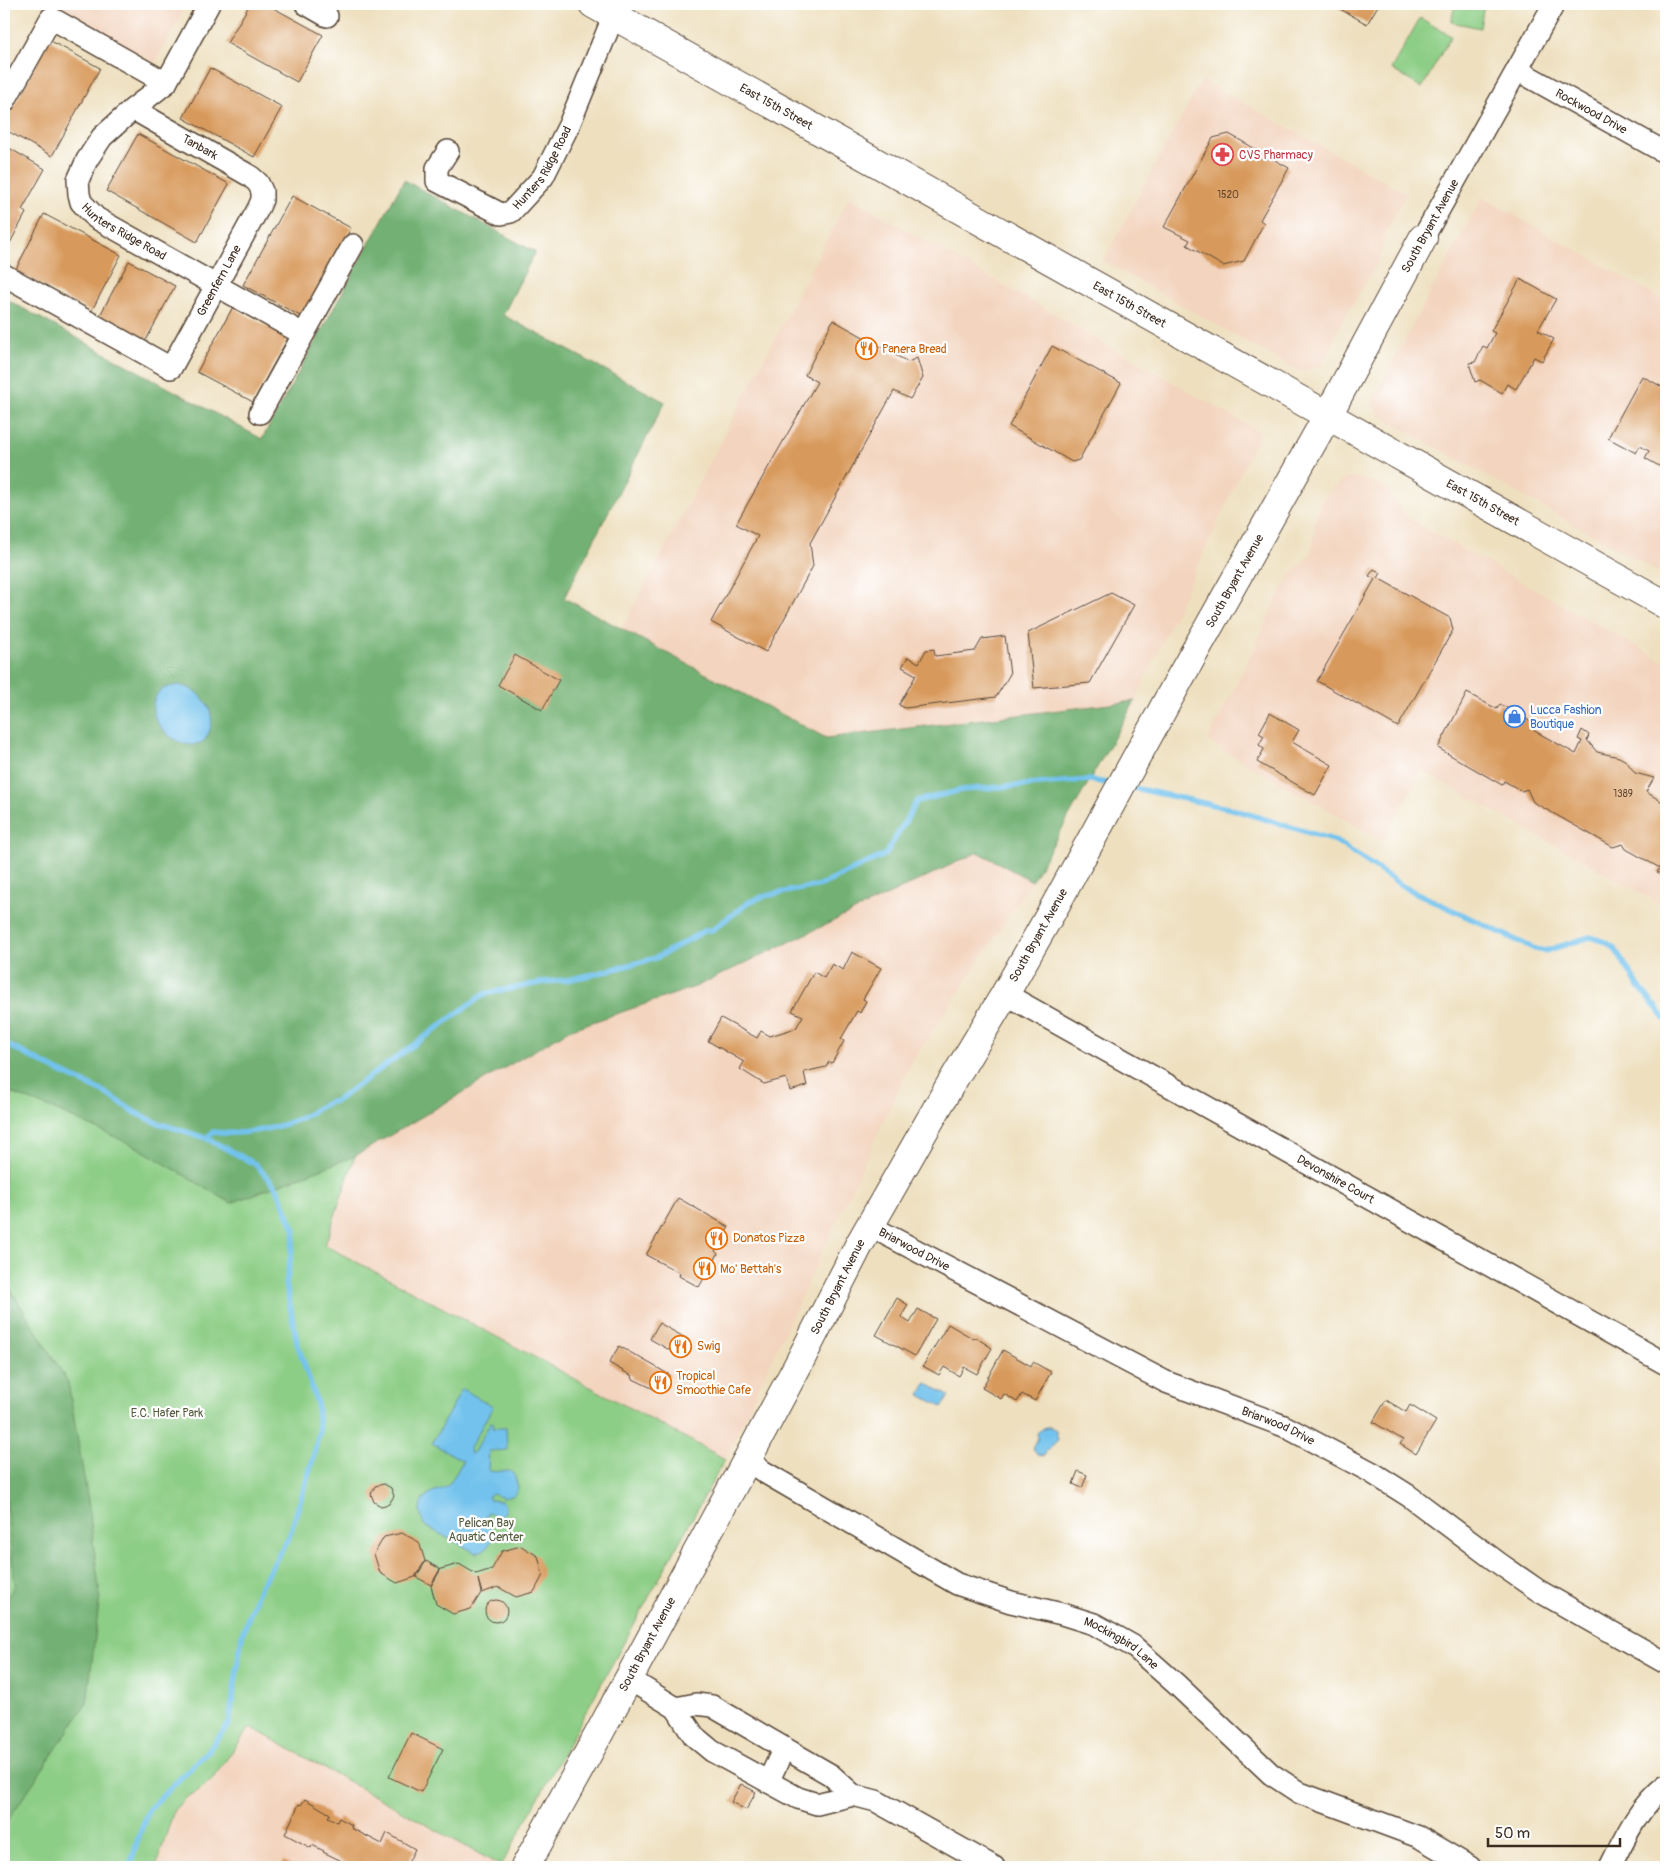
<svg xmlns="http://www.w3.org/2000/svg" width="1670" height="1871" font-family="Pangolin,sans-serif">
	<rect width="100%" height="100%" fill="#fff"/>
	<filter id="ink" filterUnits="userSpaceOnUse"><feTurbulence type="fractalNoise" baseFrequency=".02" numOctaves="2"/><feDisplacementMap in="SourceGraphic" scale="10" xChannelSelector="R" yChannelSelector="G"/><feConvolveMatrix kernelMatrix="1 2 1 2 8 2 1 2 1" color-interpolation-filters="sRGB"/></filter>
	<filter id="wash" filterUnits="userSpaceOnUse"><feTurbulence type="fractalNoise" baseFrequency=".0096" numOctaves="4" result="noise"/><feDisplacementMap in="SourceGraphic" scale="20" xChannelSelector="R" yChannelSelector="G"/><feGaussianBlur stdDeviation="1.12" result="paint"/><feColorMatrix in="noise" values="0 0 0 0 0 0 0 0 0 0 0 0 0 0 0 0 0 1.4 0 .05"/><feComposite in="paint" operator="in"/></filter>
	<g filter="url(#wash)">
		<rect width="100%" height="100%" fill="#eee0bf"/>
		<g fill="#f3d4be">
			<polygon points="48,4 187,4 155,63"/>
			<polygon points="1202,80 1406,193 1386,232 1383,243 1382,251 1379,260 1337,330 1331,348 1321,367 1299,371 1103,261"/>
			<polygon points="849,197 1260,432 1135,701 826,738 622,629"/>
			<polygon points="1482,197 1666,301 1666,576 1382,417 1377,413 1372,405 1373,398"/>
			<polygon points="1348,478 1364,479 1377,483 1386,488 1403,512 1411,520 1666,663 1666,907 1422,771 1382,841 1207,741 1243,671 1275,602 1289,577 1310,555 1312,547 1315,522 1321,502 1328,492 1338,483"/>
			<polygon points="978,852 1032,881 909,1067 725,1459 324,1245 355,1156 569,1030 695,987"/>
			<polygon points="250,1727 502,1867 156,1867 174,1810 187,1798 201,1789 213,1778"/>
		</g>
		<g fill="#8dce86" stroke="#647c52">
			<polygon points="1455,4 1484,4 1480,28 1451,22"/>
			<polygon points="1420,18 1451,36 1422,88 1391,69"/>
			<polygon points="4,969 355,1156 325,1245 725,1459 501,1866 250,1727 213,1778 201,1789 186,1798 174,1810 156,1867 4,1867"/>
		</g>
		<g fill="#72b173" stroke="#566e48">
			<polygon points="404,180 535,252 503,315 665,402 564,598 826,738 1135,701 1032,881 978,852 695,987 569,1030 355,1156 231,1203 135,1146 55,1110 4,1090 4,298 262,439"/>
			<polygon points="4,1279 68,1382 88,1501 100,1595 87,1703 4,1826 4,1603 15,1585 4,1483"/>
		</g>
		<g fill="#72c2ed" stroke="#567686">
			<path d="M179,685C207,691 222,719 203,742C199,743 194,745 191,745C168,743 139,711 160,691C165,687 173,686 179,685Z"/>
			<polygon points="926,1383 949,1396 942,1407 920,1395"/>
			<path d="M462,1389L493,1406L469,1450L471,1454L474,1452L491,1422L494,1423L492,1428H506L507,1450L489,1451L488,1470C498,1475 502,1467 514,1473L518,1488L514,1495L504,1498L492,1494L488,1496L490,1500L502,1501L505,1506V1512L500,1517L488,1513L485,1519L494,1531C492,1544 488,1549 476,1553L425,1526C419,1515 417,1502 429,1494C434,1490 442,1490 447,1486C453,1480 458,1469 463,1461L432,1443Z"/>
			<polygon points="1045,1427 1051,1427 1056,1431 1058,1440 1047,1450 1044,1456 1037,1455 1033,1448 1038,1438 1037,1433"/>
		</g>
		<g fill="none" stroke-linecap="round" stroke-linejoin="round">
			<g stroke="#72c2ed" stroke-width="5.5">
				<polyline points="1129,787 1232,809 1336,841 1404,887 1535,949 1545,951 1590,937 1606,942 1615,949 1638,985 1666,1020"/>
				<polyline points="4,1043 58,1071 104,1092 136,1113 158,1123 206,1138 255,1164 277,1188 295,1231 286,1284 297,1342 317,1404 319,1431 312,1463 289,1537 259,1589 242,1635 229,1724 207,1752 148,1810 137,1842 130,1867"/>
				<path d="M206,1138L213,1132C240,1136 276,1129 301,1118C312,1113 323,1102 336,1101L484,994L545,982L566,980L595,974L656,958L706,930H712L749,902L764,896L821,885L886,854L917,801L962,790L1090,780L1112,784"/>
			</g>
		</g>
		<g id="blocks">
			<g fill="#d89a5c">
				<polygon points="250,4 266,4 323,35 297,82 227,43"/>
				<polygon points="1331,4 1379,4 1367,24"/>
				<polygon points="49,40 100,68 52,156 4,129 4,124"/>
				<polygon points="210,68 282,107 254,157 183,118"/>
				<polygon points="138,134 229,184 197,242 106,191"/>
				<polygon points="1229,134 1289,168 1260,220 1264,223 1244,261 1223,266 1187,245 1190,240 1164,227 1213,138"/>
				<polygon points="4,145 45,169 22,210 26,213 10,243 4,240"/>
				<polygon points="292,196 351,228 302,317 243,285"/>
				<polygon points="44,214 121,255 91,312 15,271"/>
				<polygon points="129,261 175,286 145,342 99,317"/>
				<polygon points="1520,279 1556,299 1538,330 1554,339 1542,361 1534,357 1516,389 1507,384 1502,393 1480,380 1475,382 1469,363 1475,362 1483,346 1487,348 1495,333 1491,331"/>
				<polygon points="233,307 288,338 253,402 197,372"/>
				<polygon points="833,320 908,362 917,358 923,378 910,399 894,391 810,543 813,566 766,652 711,622 758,536 736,524 817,382 805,375"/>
				<polygon points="1052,346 1121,383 1079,460 1072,462 1009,426"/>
				<polygon points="1642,376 1666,389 1666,470 1645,458 1649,451 1640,446 1636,453 1608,438"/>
				<polygon points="1374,569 1381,573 1378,578 1450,618 1453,630 1398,727 1317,681 1375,579 1369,576"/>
				<polygon points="1111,593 1134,605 1090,683 1034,688 1028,633"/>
				<polygon points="1005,636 1010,674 996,697 905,708 899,705 916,675 902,667 908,657 919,663 926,650 934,649 935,656 975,651 982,639"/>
				<polygon points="515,655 559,680 542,710 498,685"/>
				<polygon points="1467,693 1497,709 1500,704 1535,724 1533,730 1576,754 1582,741 1578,739 1582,730 1589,735 1587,740 1597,752 1619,757 1626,761 1635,773 1654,778 1646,792 1666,804 1666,877 1657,872 1660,868 1626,849 1623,844 1613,847 1533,802 1527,789 1522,791 1504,781 1502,785 1438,748"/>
				<polygon points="1270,713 1299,730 1292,742 1332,765 1315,795 1257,762 1264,749 1259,745 1264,736 1259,733"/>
				<polygon points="852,952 881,968 863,999 866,1001 860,1013 857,1011 841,1039 844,1041 832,1063 829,1062 826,1067 804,1072 807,1086 790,1091 786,1078 764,1084 740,1069 744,1062 708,1041 721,1018 757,1038 761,1031 770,1036 796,1028 803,1016 792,1011 814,972 824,978 832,964 843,970"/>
				<polygon points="678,1198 729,1227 715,1251 718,1254 699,1287 679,1276 680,1273 646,1255"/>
				<polygon points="897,1298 908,1305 901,1317 910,1323 918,1309 936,1319 915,1356 876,1335"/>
				<polygon points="659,1323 689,1340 680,1356 650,1339"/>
				<polygon points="948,1324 974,1339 975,1337 992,1348 977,1374 964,1367 959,1376 944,1367 939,1375 923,1366"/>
				<polygon points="619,1346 670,1375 660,1392 631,1378 632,1376 609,1363"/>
				<polygon points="1003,1350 1031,1366 1033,1362 1051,1372 1035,1401 1022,1394 1017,1402 1004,1394 1001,1399 982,1388"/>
				<polygon points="1386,1400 1406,1412 1410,1405 1436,1421 1416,1454 1400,1444 1403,1440 1373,1422"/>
				<polygon points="1078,1471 1087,1475 1082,1488 1073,1484"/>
				<polygon points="384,1484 391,1488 394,1496 389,1504 381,1506 374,1502 371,1494 375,1486"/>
				<polygon points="402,1533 419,1542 425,1561 415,1577 397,1583 380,1573 374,1554 384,1537"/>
				<polygon points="521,1546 538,1556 543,1575 534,1592 516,1597 498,1587 482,1593 478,1579 481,1593 471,1609 453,1614 436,1604 431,1586 441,1569 459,1564 476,1574 492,1569 502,1551"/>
				<polygon points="426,1561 440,1569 431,1585 416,1577"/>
				<circle cx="496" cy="1611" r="11"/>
				<polygon points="411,1733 443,1749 421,1792 389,1777"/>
				<polygon points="741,1784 756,1792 746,1810 731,1802"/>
				<polygon points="305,1799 330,1814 328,1817 337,1822 339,1818 352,1825 351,1828 382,1844 387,1833 415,1849 406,1867 354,1867 323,1852 324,1851 312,1845 311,1848 285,1834 299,1804 301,1805"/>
				<polygon points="283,1861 295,1867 280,1867"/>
			</g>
		</g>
	</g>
	<g filter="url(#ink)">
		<use href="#blocks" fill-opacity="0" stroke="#564536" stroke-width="1"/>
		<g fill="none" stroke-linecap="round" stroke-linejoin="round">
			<defs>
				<g id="minor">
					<path id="s1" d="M209,4L166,83L133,109L102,137L87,160L78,180L79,194L81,202L96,218L303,334"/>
					<polyline points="306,4 327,16"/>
					<path id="s2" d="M1517,70L1666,153"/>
					<polyline points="4,102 51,18 166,83"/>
					<path id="s3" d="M448,151L437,168V181L501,214L511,212L543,177L569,125L614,15"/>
					<polyline points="1423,238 1554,4"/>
					<path id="s4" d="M4,275L171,368L258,209L262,200V191L258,183L250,176L133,109"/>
					<polyline points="260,413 353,245"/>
					<path id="s5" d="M1005,994L1666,1364"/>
					<path id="s6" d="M870,1226L1166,1382L1284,1426L1371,1472L1409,1496L1500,1564L1539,1591L1666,1663"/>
					<path id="s7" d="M747,1460L764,1472L957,1584L1011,1602L1062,1614L1094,1624L1133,1646L1176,1684L1271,1774L1300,1793L1419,1837L1470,1867"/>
					<polyline points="629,1679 676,1708"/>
					<polygon points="696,1704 712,1706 831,1775 853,1795 817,1804 798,1798 712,1751 694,1736 676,1708"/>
					<polyline points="768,1782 784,1748"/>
					<polyline points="853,1795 876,1801 994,1867"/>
					<path d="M1610,1867C1625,1837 1639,1806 1666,1785"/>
				</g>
				<g id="major">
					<path id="s8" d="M593,4L1666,605"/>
					<path id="s9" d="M525,1867L595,1741L747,1460L799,1363L859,1245L949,1087L1005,994L1056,904L1180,678L1328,415L1423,238"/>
				</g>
			</defs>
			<use href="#minor" stroke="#564536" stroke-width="24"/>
			<use href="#major" stroke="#564536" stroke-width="30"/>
			<use href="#minor" stroke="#fff" stroke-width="21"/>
			<use href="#major" stroke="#fff" stroke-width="28"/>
		</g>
	</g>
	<defs>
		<symbol id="pharmacy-ring" viewBox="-11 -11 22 22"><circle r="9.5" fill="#fff" stroke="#e0444e" stroke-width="1.5"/><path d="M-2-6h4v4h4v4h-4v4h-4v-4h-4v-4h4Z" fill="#e0444e"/></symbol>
		<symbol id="restaurant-ring" viewBox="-11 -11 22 22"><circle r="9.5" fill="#fff" stroke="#e8710a" stroke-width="1.5"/><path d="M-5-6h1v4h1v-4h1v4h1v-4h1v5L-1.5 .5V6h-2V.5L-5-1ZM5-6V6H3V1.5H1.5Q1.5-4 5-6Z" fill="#e8710a"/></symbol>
		<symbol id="shop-ring" viewBox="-11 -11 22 22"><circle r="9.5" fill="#fff" stroke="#3f7fe0" stroke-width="1.5"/><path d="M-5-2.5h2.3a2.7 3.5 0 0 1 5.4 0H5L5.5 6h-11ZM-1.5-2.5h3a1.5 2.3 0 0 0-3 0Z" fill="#3f7fe0"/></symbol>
	</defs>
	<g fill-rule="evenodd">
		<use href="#pharmacy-ring" x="1210" y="142" width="25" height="25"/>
		<use href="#restaurant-ring" x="854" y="336" width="25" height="25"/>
		<use href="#shop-ring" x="1502" y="704" width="25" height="25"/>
		<use href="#restaurant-ring" x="704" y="1226" width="25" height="25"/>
		<use href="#restaurant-ring" x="692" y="1256" width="25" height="25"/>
		<use href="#restaurant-ring" x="668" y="1334" width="25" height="25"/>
		<use href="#restaurant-ring" x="648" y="1370" width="25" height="25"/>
	</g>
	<g text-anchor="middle" stroke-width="4.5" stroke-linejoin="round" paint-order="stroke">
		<g font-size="10" fill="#62462e">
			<text x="1228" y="198">1520</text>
			<text x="1623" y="797">1389</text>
		</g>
		<g font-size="12" fill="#3b2a1e" stroke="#fff">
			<text dy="4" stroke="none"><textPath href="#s8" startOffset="210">East 15th Street</textPath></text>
			<text dy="4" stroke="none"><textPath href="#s2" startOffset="85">Rockwood Drive</textPath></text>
			<text transform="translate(200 147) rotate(29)" y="4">Tanbark</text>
			<text dy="4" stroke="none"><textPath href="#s3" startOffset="170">Hunters Ridge Road</textPath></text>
			<text transform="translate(1430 226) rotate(-61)" y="4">South Bryant Avenue</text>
			<text dy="4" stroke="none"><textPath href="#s1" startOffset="298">Hunters Ridge Road</textPath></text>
			<text dy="4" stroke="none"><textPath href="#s4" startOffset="291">Greenfern Lane</textPath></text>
			<text dy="4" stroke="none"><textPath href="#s8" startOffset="615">East 15th Street</textPath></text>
			<text dy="4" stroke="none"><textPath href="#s8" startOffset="1020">East 15th Street</textPath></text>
			<text dy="4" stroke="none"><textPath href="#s9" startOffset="1469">South Bryant Avenue</textPath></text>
			<text dy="4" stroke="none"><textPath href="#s9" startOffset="1064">South Bryant Avenue</textPath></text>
			<text dy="4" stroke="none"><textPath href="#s5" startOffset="379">Devonshire Court</textPath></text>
			<text dy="4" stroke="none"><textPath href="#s6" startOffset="50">Briarwood Drive</textPath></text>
			<text dy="4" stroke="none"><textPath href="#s9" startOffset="659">South Bryant Avenue</textPath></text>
			<text dy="4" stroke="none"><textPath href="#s6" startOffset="455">Briarwood Drive</textPath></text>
			<text dy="4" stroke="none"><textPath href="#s9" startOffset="254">South Bryant Avenue</textPath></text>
			<text dy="4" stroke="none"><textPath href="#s7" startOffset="420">Mockingbird Lane</textPath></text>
		</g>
		<g font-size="12" fill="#be3a42" stroke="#fff" text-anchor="start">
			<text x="1239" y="159">CVS Pharmacy</text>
		</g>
		<g font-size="12" fill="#c56008" stroke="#fff" text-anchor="start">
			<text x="882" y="353">Panera Bread</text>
			<text x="733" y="1242">Donatos Pizza</text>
			<text x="720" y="1273">Mo' Bettah's</text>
			<text x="697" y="1350">Swig</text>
			<text x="676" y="1380">Tropical<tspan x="676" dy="14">Smoothie Cafe</tspan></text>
		</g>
		<g font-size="12" fill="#366cbe" stroke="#fff" text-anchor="start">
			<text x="1530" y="714">Lucca Fashion<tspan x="1530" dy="14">Boutique</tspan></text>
		</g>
		<g font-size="12" fill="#545b3d" stroke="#fff">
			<text x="167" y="1417">E.C. Hafer Park</text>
			<text x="486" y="1527">Pelican Bay<tspan x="486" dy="14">Aquatic Center</tspan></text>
		</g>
	</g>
	<rect width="1670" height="1871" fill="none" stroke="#fff" stroke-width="20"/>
	<path d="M1488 1838v8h132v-8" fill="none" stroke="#3b2a1e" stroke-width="2.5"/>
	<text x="1495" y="1838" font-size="15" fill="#3b2a1e" stroke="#ffffff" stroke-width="4" paint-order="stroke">50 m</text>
</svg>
